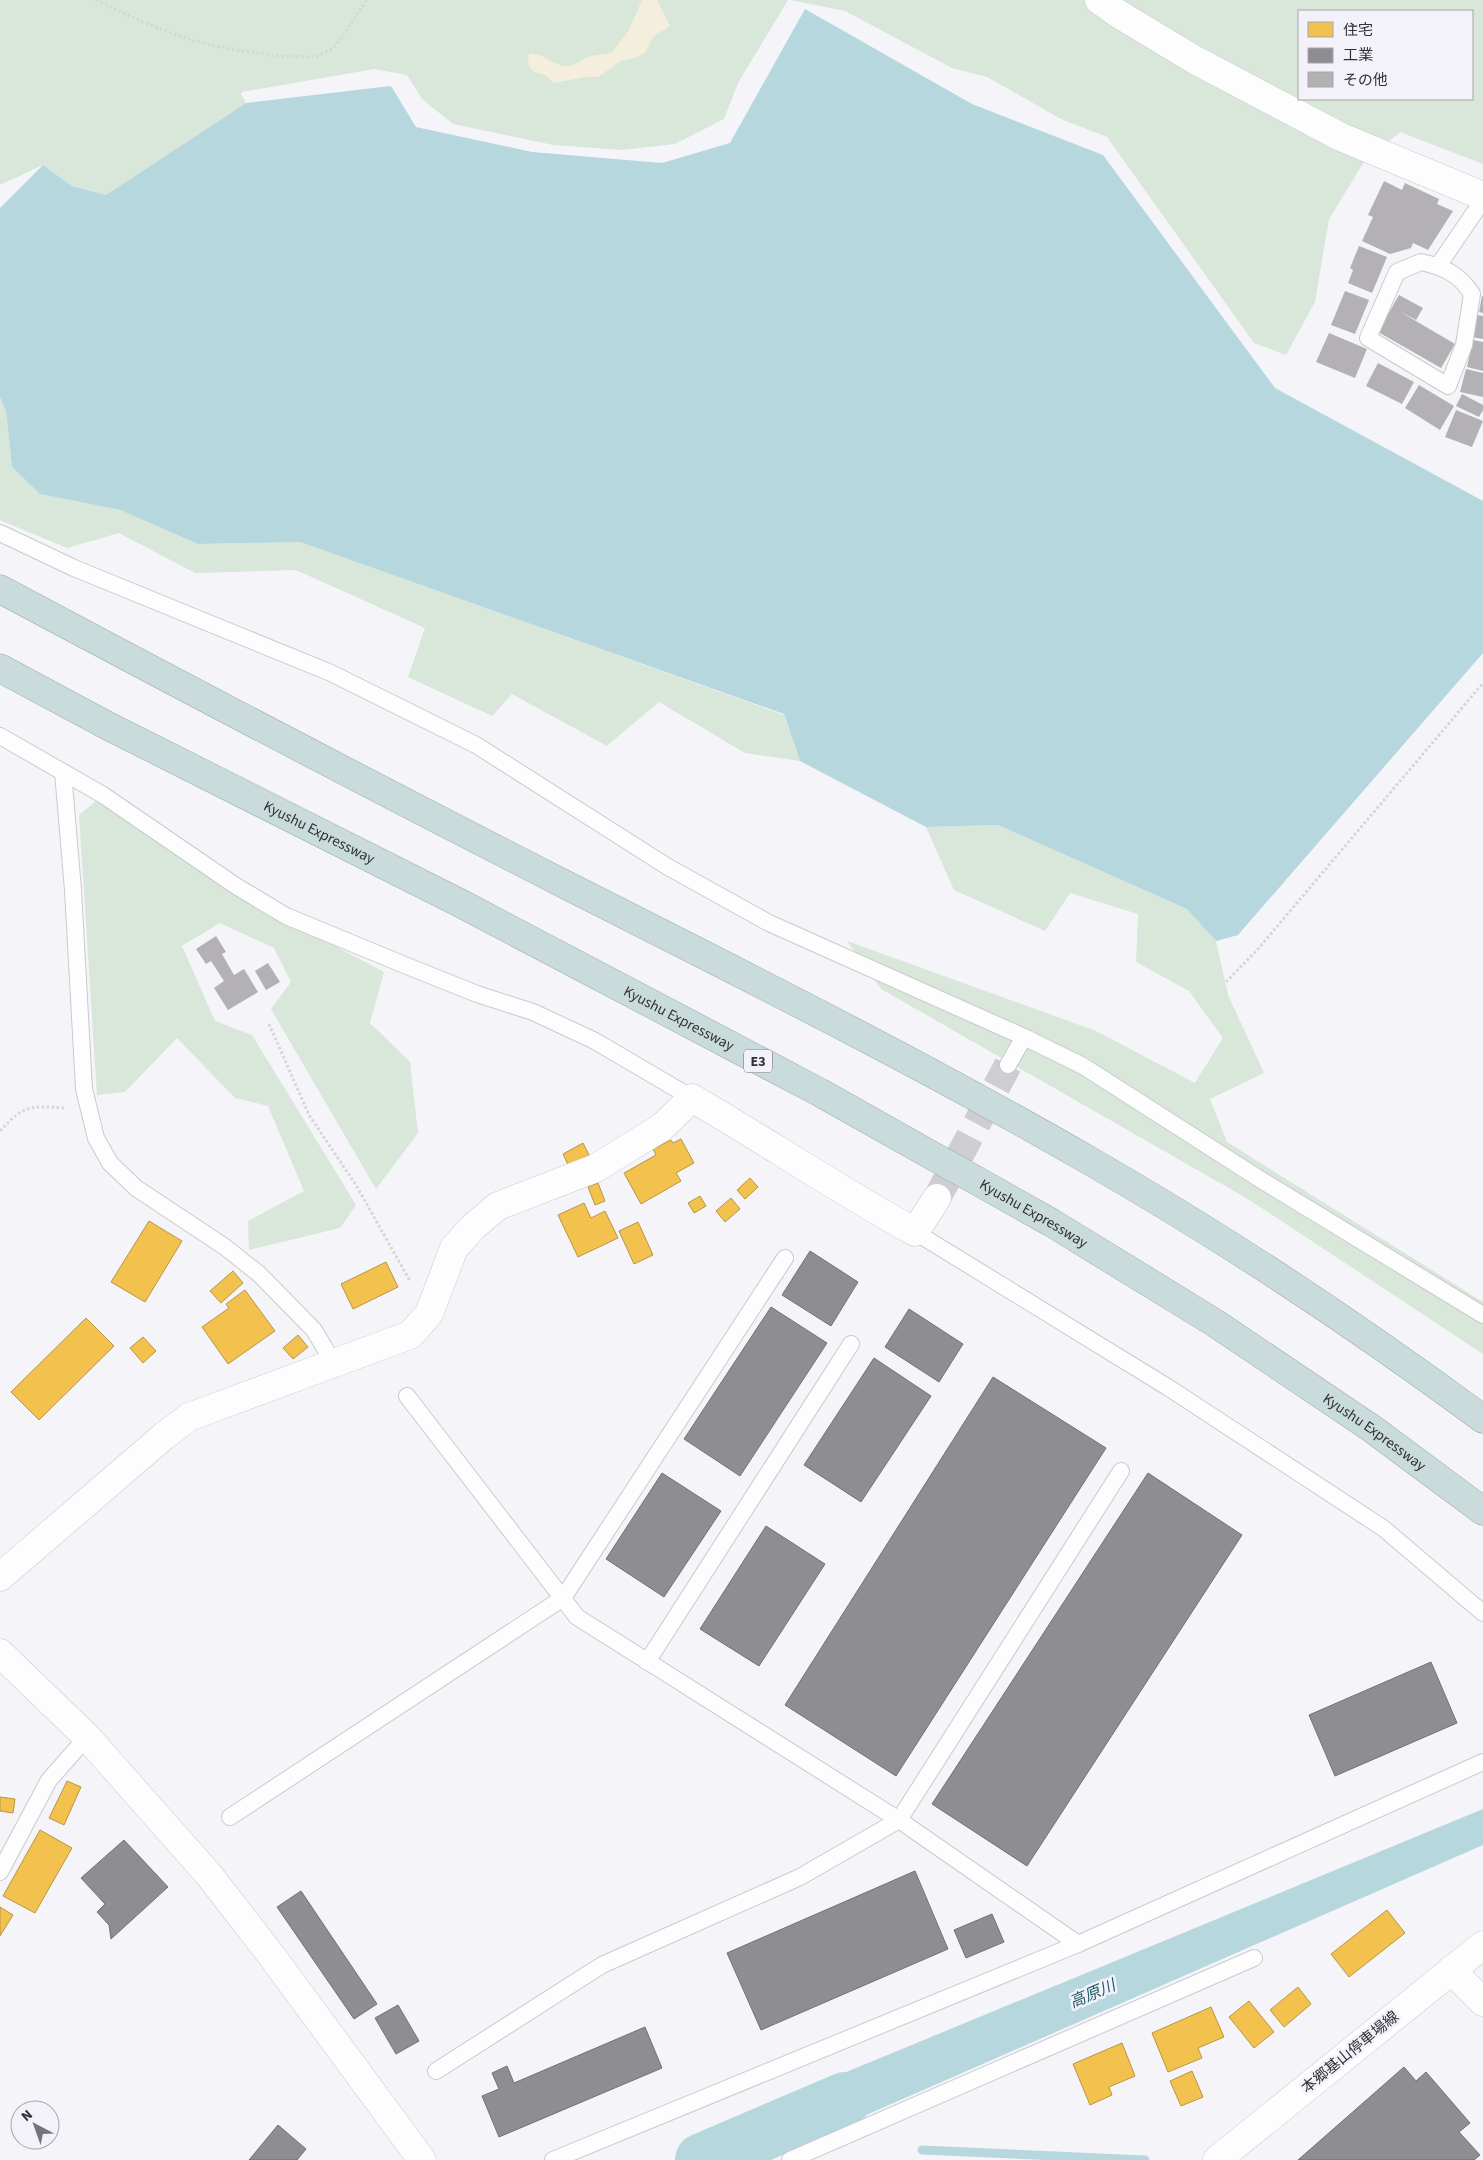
<svg xmlns="http://www.w3.org/2000/svg" width="1483" height="2160" font-family="'Source Sans 3','Noto Sans JP',sans-serif">
	<rect width="100%" height="100%" fill="#f4f4f9"/>
	<g fill="#d8e7d9" fill-rule="evenodd">
		<polygon points="0,0 788,0 738,83 724,119 675,144 622,150 553,145 453,124 422,99 407,75 374,69 242,92 241,94 246,103 106,195 72,186 43,165 0,185"/>
		<path d="M790,0H1483V164L1400,132L1364,162L1329,219L1315,302L1286,355L1254,343L1107,137L1061,119L987,77L952,68L845,11ZM1299,11H1472V99H1299Z"/>
		<polygon points="0,397 6,411 12,467 40,494 120,510 198,544 300,542 784,715 800,761 745,753 659,702 607,746 512,694 492,716 408,677 425,628 296,570 195,573 119,533 67,548 2,521 0,520"/>
		<polygon points="96,801 239,895 384,972 370,1023 410,1062 418,1133 376,1189 271,1009 291,982 274,948 220,923 182,946 215,1021 252,1035 356,1205 340,1228 249,1250 248,1221 304,1191 268,1106 235,1098 177,1038 125,1092 97,1095 79,815"/>
		<polygon points="998,825 1187,909 1216,941 1228,995 1264,1073 1210,1099 1227,1142 1483,1302 1483,1354 1248,1199 881,989 847,941 1096,1031 1195,1083 1223,1038 1189,991 1136,962 1138,914 1070,893 1045,931 954,890 926,827"/>
	</g>
	<path fill="#f4eedc" d="M642,0H657L670,26L653,37L645,53L635,58L621,61L598,77H587L553,83L547,76L532,71L528,63L529,54C545,53 551,65 566,66C575,67 580,59 588,57C596,54 604,55 612,52L629,30Z"/>
	<g fill="#b6d7de">
		<polygon points="805,9 972,104 1103,155 1275,388 1483,501 1483,653 1238,935 1216,941 1187,909 998,825 926,827 800,761 784,714 300,542 198,544 120,510 40,494 12,467 6,411 0,397 0,208 43,165 72,186 106,195 246,103 391,86 416,127 532,152 662,163 730,143"/>
		<polygon points="1483,1809 1483,1845 800,2144 752,2111"/>
	</g>
	<g fill="#f2c14e" stroke="#b89646">
		<polygon points="681,1139 694,1163 676,1173 681,1181 641,1204 624,1173 656,1155 653,1149 671,1140 673,1143"/>
		<polygon points="583,1143 590,1157 569,1167 563,1154"/>
		<polygon points="750,1178 758,1187 745,1199 737,1190"/>
		<polygon points="598,1183 605,1201 595,1205 588,1187"/>
		<polygon points="700,1196 706,1206 694,1213 688,1203"/>
		<polygon points="731,1198 740,1209 725,1222 716,1211"/>
		<polygon points="584,1203 591,1218 605,1211 618,1238 578,1257 558,1215"/>
		<polygon points="149,1221 182,1241 145,1302 111,1282"/>
		<polygon points="638,1222 653,1255 634,1264 619,1231"/>
		<polygon points="386,1262 398,1287 353,1309 341,1284"/>
		<polygon points="233,1271 243,1283 221,1303 210,1291"/>
		<polygon points="245,1290 275,1331 228,1364 202,1327 229,1308 226,1304"/>
		<polygon points="86,1318 114,1346 39,1420 11,1392"/>
		<polygon points="298,1335 308,1347 293,1359 283,1348"/>
		<polygon points="143,1337 156,1351 143,1363 130,1348"/>
		<polygon points="67,1781 81,1787 64,1825 49,1818"/>
		<polygon points="0,1797 15,1799 13,1813 0,1811"/>
		<polygon points="40,1830 72,1848 35,1913 3,1896"/>
		<polygon points="0,1907 13,1915 0,1936"/>
		<polygon points="1387,1910 1405,1933 1349,1977 1331,1954"/>
		<polygon points="1298,1987 1311,2004 1284,2027 1270,2010"/>
		<polygon points="1249,2001 1274,2032 1254,2048 1229,2017"/>
		<polygon points="1211,2007 1224,2037 1198,2048 1202,2058 1168,2072 1152,2033"/>
		<polygon points="1122,2043 1135,2076 1109,2087 1112,2095 1090,2105 1073,2064"/>
		<polygon points="1192,2071 1203,2097 1181,2106 1170,2081"/>
	</g>
	<g fill="#8d8d92" stroke="#717176">
		<polygon points="810,1251 858,1282 831,1326 782,1295"/>
		<polygon points="771,1307 827,1343 740,1476 684,1439"/>
		<polygon points="909,1309 963,1344 939,1382 885,1347"/>
		<polygon points="874,1358 931,1396 861,1502 804,1465"/>
		<polygon points="993,1377 1106,1448 896,1776 785,1705"/>
		<polygon points="662,1473 721,1511 664,1597 606,1559"/>
		<polygon points="1148,1473 1242,1535 1027,1866 932,1804"/>
		<polygon points="766,1526 825,1564 759,1666 700,1629"/>
		<polygon points="1431,1662 1457,1723 1335,1776 1309,1715"/>
		<polygon points="124,1840 168,1887 111,1939 109,1925 97,1912 105,1904 81,1878"/>
		<polygon points="915,1871 948,1949 761,2030 727,1953"/>
		<polygon points="301,1891 377,2004 354,2019 277,1907"/>
		<polygon points="992,1914 1004,1942 966,1958 954,1930"/>
		<polygon points="398,2005 419,2041 396,2054 375,2018"/>
		<polygon points="645,2027 662,2068 499,2137 482,2096 499,2089 492,2073 507,2066 514,2083"/>
		<polygon points="1404,2067 1416,2081 1426,2072 1470,2123 1459,2132 1480,2155 1474,2160 1298,2160"/>
		<polygon points="278,2125 306,2149 297,2160 249,2160"/>
	</g>
	<g fill="none" stroke-linecap="round" stroke-linejoin="round">
		<polyline stroke="#b6d7de" stroke-width="9" points="922,2150 1145,2160"/>
		<polyline stroke="#b6d7de" stroke-width="54" points="702,2160 845,2099"/>
	</g>
	<g fill="#b3b1b3">
		<polygon points="1384,181 1402,190 1405,183 1439,199 1437,204 1453,211 1428,250 1413,243 1411,248 1390,254 1362,241 1373,217 1368,215"/>
		<polygon points="1359,246 1387,257 1372,293 1348,283 1353,270 1350,268"/>
		<polygon points="1345,291 1369,300 1355,334 1331,325"/>
		<polygon points="1399,295 1423,308 1416,320 1399,311 1455,344 1441,368 1378,332"/>
		<polygon points="1482,296 1483,296 1483,313 1479,312"/>
		<polygon points="1477,315 1483,316 1483,339 1472,337"/>
		<polygon points="1329,333 1367,349 1355,378 1316,362"/>
		<polygon points="1473,340 1483,342 1483,371 1467,367"/>
		<polygon points="1378,363 1414,382 1402,404 1366,386"/>
		<polygon points="1466,369 1483,373 1483,397 1460,392"/>
		<polygon points="1419,385 1454,406 1440,430 1405,408"/>
		<polygon points="1462,394 1483,405 1483,410 1479,417 1456,406"/>
		<polygon points="1456,410 1483,421 1472,447 1445,437"/>
		<polygon points="216,936 226,952 222,954 234,975 244,969 258,992 228,1010 214,988 224,981 211,961 206,964 196,949"/>
		<polygon points="268,963 280,982 266,990 255,971"/>
	</g>
	<g fill="none" stroke-linecap="round" stroke-linejoin="round">
		<polyline stroke="#cdcdd2" stroke-width="28" stroke-dasharray="28 14" stroke-linecap="butt" points="937,1198 1008,1065"/>
		<defs>
			<g id="lane">
				<path d="M1421,262C1444,267 1459,274 1472,294L1464,345L1448,386L1368,338L1397,272Z"/>
				<polyline points="1438,266 1483,200"/>
				<polyline points="0,533 74,568 331,673 476,745 668,867 769,923 1024,1037"/>
				<polyline points="0,736 103,795 236,886 286,916 407,966 477,994 533,1012 595,1041 692,1098"/>
				<polyline points="63,772 73,890 84,1089 96,1138 110,1163 136,1188 225,1247 259,1274 314,1330 334,1364"/>
				<polyline points="1008,1065 1024,1037 1083,1066 1258,1178 1483,1315"/>
				<polyline points="915,1232 1169,1388 1383,1528 1483,1613"/>
				<polyline points="407,1396 577,1617 899,1820 1078,1944"/>
				<polyline points="647,1662 851,1344"/>
				<polyline points="230,1817 563,1598 785,1258"/>
				<polyline points="0,1872 49,1780 87,1737"/>
				<polyline points="436,2071 602,1965 800,1877 899,1820 1121,1471"/>
				<polyline points="553,2160 1078,1944 1483,1762"/>
				<polyline points="790,2160 1254,1958"/>
			</g>
			<g id="street">
				<polyline points="1099,0 1117,13 1195,60 1341,137 1483,196"/>
				<path d="M0,1577L164,1436L189,1417L410,1335L429,1314L454,1248L474,1226L498,1206L596,1168L662,1127L692,1098C767,1142 839,1190 915,1232L937,1198"/>
				<polyline points="1451,1970 1483,2002"/>
			</g>
			<g id="secondary">
				<polyline points="0,1653 87,1737 209,1875 271,1955 422,2160"/>
				<polyline points="1217,2160 1483,1945"/>
			</g>
			<g id="highway">
				<path d="M0,589C189,690 378,789 568,886C744,975 920,1063 1090,1161C1226,1239 1357,1326 1483,1419"/>
				<path id="s1" d="M0,668L108,726L460,903L819,1092L1052,1223L1215,1323L1371,1428L1483,1511"/>
			</g>
		</defs>
		<use href="#lane" stroke="#cacace" stroke-width="18"/>
		<use href="#street" stroke="#cacace" stroke-width="29"/>
		<use href="#secondary" stroke="#cacace" stroke-width="29"/>
		<use href="#highway" stroke="#9bafae" stroke-width="29"/>
		<g stroke="#d6d6d8" stroke-width="3" stroke-dasharray="2.5 2.5" stroke-linecap="butt">
			<polyline points="96,0 143,22 191,40 230,49 279,56 315,57 334,48 367,0"/>
			<polyline points="1226,982 1258,949 1483,683"/>
			<polyline points="269,1024 309,1115 356,1185 410,1281"/>
			<path d="M0,1131C25,1104 30,1106 65,1108"/>
		</g>
		<use href="#lane" stroke="#fdfdfe" stroke-width="16"/>
		<use href="#street" stroke="#fdfdfe" stroke-width="28"/>
		<use href="#secondary" stroke="#fdfdfe" stroke-width="28"/>
		<use href="#highway" stroke="#c9dbda" stroke-width="28"/>
	</g>
	<g text-anchor="middle" stroke-width="5" stroke-linejoin="round" paint-order="stroke">
		<rect fill="#f3f2fb" stroke="#6b6b70" stroke-width="1" x="744" y="1049.5" width="28" height="23" rx="4"/>
		<g font-size="14" font-weight="bold" fill="#313134">
			<text x="758" y="1066">E3</text>
		</g>
		<g font-size="15" fill="#313134" stroke="#f3f2fb">
			<text dy="5" stroke="none"><textPath href="#s1" startOffset="359">Kyushu Expressway</textPath></text>
			<text dy="5" stroke="none"><textPath href="#s1" startOffset="764">Kyushu Expressway</textPath></text>
			<text dy="5" stroke="none"><textPath href="#s1" startOffset="1169">Kyushu Expressway</textPath></text>
			<text dy="5" stroke="none"><textPath href="#s1" startOffset="1574">Kyushu Expressway</textPath></text>
			<text transform="translate(1350 2052) rotate(-39)" y="5">本郷基山停車場線</text>
		</g>
		<g font-size="16" font-style="italic" fill="#1d5c66" stroke="#f3f2fb">
			<text transform="translate(1092 1993) rotate(-23)" y="6">高原川</text>
		</g>
	</g>
	<rect x="1298" y="10" width="175" height="90" fill="#f3f2fb" stroke="#a5a5ab"/>
	<rect x="1308" y="22" width="25" height="15" fill="#f2c14e" stroke="#a5a5ab"/>
	<text x="1343" y="35" font-size="15" fill="#313134">住宅</text>
	<rect x="1308" y="48" width="25" height="15" fill="#8d8d92" stroke="#a5a5ab"/>
	<text x="1343" y="60" font-size="15" fill="#313134">工業</text>
	<rect x="1308" y="72" width="25" height="15" fill="#b3b1b3" stroke="#a5a5ab"/>
	<text x="1343" y="85" font-size="15" fill="#313134">その他</text>
	<g transform="translate(35 2125) rotate(319)"><circle r="24" fill="#f3f2fb" stroke="#a5a5ab"/>
	<path d="M0-4L9 19L0 12L-9 19Z" fill="#757579"/>
	<text y="-8" font-size="14" font-weight="bold" text-anchor="middle" fill="#313134">N</text>
	</g>
</svg>
